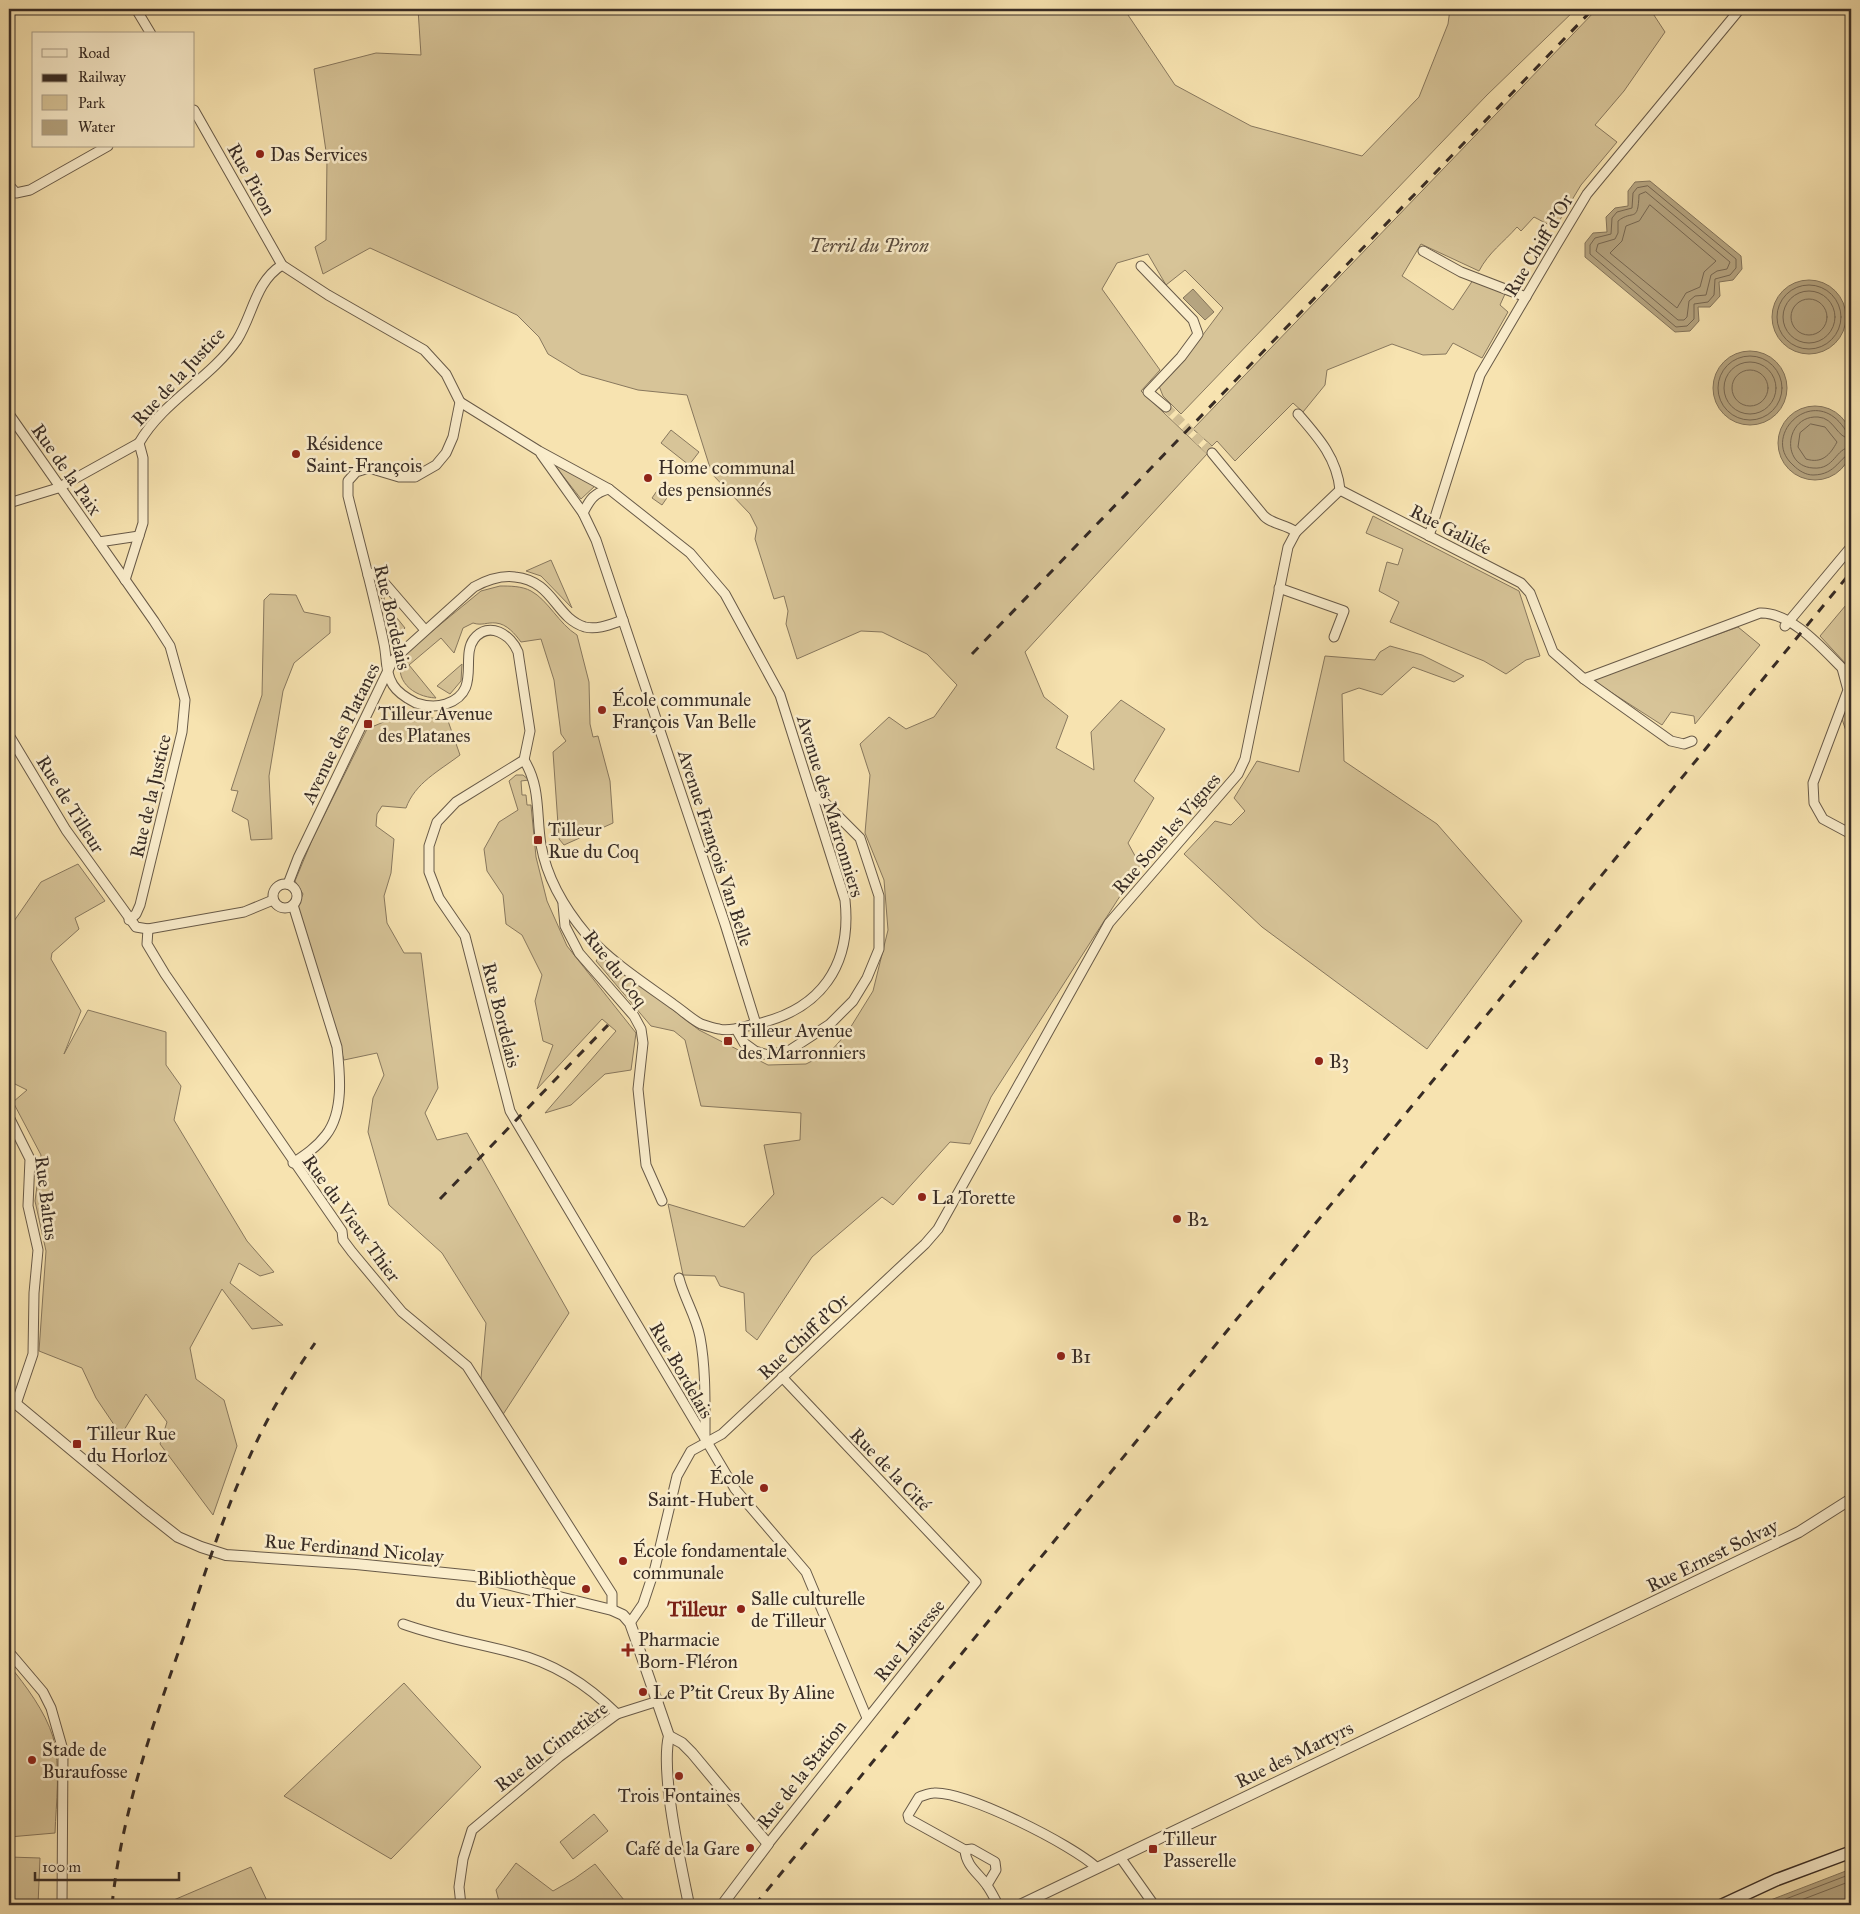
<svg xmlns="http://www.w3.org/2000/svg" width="1860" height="1914" font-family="'IM FELL Great Primer',serif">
	<rect width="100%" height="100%" fill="#f7e3b0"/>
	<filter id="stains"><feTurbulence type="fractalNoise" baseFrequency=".004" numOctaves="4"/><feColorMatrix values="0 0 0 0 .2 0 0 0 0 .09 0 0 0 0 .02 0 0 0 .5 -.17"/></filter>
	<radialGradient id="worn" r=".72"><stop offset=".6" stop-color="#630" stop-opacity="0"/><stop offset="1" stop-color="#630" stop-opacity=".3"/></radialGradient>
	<g fill="#d7c498" stroke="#88785e">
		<polygon points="418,9 1124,9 1175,85 1251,126 1362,156 1419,97 1448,24 1450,9 1576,9 1487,95 1181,414 1163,396 1159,386 1193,348 1223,308 1185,270 1166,285 1148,254 1117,263 1102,289 1160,370 1141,391 1207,454 1025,652 1044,697 1068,716 1056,748 1094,770 1091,732 1121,700 1165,729 1134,781 1154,798 1128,843 1140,865 991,1097 970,1144 950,1142 893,1205 882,1197 812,1257 757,1340 746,1331 744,1293 720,1286 715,1276 683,1275 668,1204 744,1227 774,1194 764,1145 800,1140 801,1113 701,1106 685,1040 674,1031 651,1026 596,961 601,954 699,1030 768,1065 806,1064 830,1052 847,1033 873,991 888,930 884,880 865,833 870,775 860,744 889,717 906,729 934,717 957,685 927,654 882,632 861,631 797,659 786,624 788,611 784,596 774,599 755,539 757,528 750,514 712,474 687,395 638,390 581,374 548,354 539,337 517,315 370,248 323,274 315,247 326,240 327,158 314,69 376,53 421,55"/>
		<path d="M1597,9H1650L1665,32L1624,91L1595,125L1617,142L1581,185L1555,228L1534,217L1521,231L1517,227C1503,243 1489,252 1479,271L1421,244L1402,276L1453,310L1473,280L1505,294L1500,305L1508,312L1482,358L1453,343L1446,354L1423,355L1392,344L1327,370L1325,385L1303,412L1293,403L1235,461L1217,441L1212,446L1193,429Z"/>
		<polygon points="671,430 699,452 689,465 661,443"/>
		<polygon points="558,465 595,486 581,499 556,467"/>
		<polygon points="663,482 673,489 662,505 652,498"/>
		<polygon points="1373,516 1519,591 1540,656 1526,660 1506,674 1484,661 1390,622 1399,602 1379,591 1387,562 1398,565 1403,549 1366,533"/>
		<polygon points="551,560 572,608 541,576 526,571"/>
		<path d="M500,586C510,586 522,586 531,591C548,600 559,624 577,635L589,682L590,724L593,737L598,736L610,781L613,823L564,845L559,839L553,752L566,741L561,734L554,680L541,639L521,642C515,634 507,624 496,623C487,622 482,626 473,623L463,628L454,653L441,638L409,665L436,698C413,697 392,680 403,655L481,591Z"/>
		<polygon points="379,588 382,588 388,593 384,597 385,603 405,628 397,636 401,643 395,643 391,639"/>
		<polygon points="270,594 296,595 304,612 330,617 330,633 294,663 283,691 269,776 272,839 251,840 248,820 232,811 238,791 231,790 262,695 264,600"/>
		<polygon points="1851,599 1851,674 1847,665 1820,636"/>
		<polygon points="1738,627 1760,645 1695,724 1694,716 1671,712 1662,725 1592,680"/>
		<polygon points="1390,646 1422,655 1464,676 1454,682 1413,667 1382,695 1359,688 1342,694 1344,761 1437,824 1522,921 1427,1049 1262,927 1184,854 1215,821 1231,825 1245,811 1234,798 1257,761 1299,772 1325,656 1375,660 1380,652"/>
		<polygon points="462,664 461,681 450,694 437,686"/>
		<polygon points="1851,694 1851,746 1842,719"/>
		<path d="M393,718H447L460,755C439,771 415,783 406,808L382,806L377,814L376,826L394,839L391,873L384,896L387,923L404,953H421L438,1088L425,1113L437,1140L467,1133L569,1313L502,1416L481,1378L486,1323L442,1253L389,1205L368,1132L373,1098L384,1075L377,1053L344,1060L297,908L303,894L295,881L312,840L367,729Z"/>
		<polygon points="516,775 523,775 529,780 521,781 522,795 526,795 527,805 531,805 536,857 547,901 567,946 636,1033 631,1070 605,1074 571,1105 545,1113 616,1031 602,1019 537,1089 553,1045 543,1041 535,1001 542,975 522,935 506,924 503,895 487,871 484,849 499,822 518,810 509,781"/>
		<polygon points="78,864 105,901 75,918 79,929 52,953 51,959 81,1011 64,1054 88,1010 166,1032 166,1065 181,1086 174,1120 247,1241 274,1272 260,1276 239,1263 230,1283 283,1325 252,1329 222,1289 190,1348 196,1379 224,1400 237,1446 213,1515 160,1444 167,1422 146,1394 121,1435 96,1398 82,1368 39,1351 46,1251 35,1201 41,1155 13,1102 27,1090 9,1081 9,923 14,921 41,882"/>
		<path d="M9,1665C26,1686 45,1711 53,1737C61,1767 56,1803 55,1833L9,1837Z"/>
		<polygon points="404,1683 481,1767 391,1859 284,1796"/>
		<polygon points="594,1814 608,1831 573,1859 560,1842"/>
		<polygon points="9,1857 40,1858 38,1905 9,1905"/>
		<polygon points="516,1863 553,1891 574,1879 595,1864 624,1900 621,1905 500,1905 496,1890"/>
		<polygon points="251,1867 269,1905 162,1905"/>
	</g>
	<g fill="#b6a581" stroke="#84755c">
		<polygon points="1650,181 1741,256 1742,269 1733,280 1719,282 1720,296 1710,307 1698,307 1699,321 1690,331 1675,332 1585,257 1585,243 1593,233 1607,232 1606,217 1615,208 1628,206 1628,191 1635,182"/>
		<circle cx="1809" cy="317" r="37"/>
		<polygon points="1193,289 1214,312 1205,320 1183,298"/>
		<circle cx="1750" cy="388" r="37"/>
		<circle cx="1815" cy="443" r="37"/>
		<polygon points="1851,1869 1851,1905 1759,1905 1768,1901"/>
	</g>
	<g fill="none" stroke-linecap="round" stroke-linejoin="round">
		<g stroke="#776853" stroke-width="1">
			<polygon points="1648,186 1736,259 1736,268 1730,275 1715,279 1714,295 1708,302 1694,304 1694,319 1687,326 1676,327 1590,254 1590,245 1595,238 1611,234 1612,218 1617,212 1632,208 1633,193 1637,188"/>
			<path d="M1646,192L1730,262L1727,269L1717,271L1711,275L1706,295L1695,296L1689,301L1687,317L1684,320H1678L1596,251L1598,244L1615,239L1618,233V221C1633,209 1638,224 1639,195Z"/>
			<polygon points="1650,205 1716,261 1704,272 1700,287 1686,293 1677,308 1610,253 1622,241 1626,226 1639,221"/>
			<circle cx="1809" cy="317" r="32"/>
			<circle cx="1809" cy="317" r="26"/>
			<circle cx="1809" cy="317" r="18"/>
			<circle cx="1750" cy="388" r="32"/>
			<circle cx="1750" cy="388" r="26"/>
			<circle cx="1750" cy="388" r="18"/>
			<path d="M1811,424L1825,427L1837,442C1830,455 1822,464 1806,459L1798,447L1800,433Z"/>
			<path d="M1851,432L1846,431C1816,381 1759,435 1793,465C1799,471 1806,475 1813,475C1837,475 1840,455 1851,454"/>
			<path d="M1851,439C1836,438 1835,418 1818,417C1785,415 1780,466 1813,468C1835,470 1835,448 1851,447"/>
			<polyline points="1770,1905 1851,1874"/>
			<polyline points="1788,1905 1851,1881"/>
		</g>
		<polyline stroke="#d1be94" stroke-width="9" stroke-dasharray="9 4.5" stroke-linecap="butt" points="1166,407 1212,453"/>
		<defs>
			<g id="minor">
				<polyline points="136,9 151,34"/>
				<path d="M194,110L282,265L328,295L424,350L446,374L460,402L453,437L446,453L436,465L415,477H399L369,468L356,472L348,481V496C360,545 374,594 384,644C387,658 385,672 393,685C398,693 408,699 416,703C425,706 437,707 446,704C482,692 460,657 474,639C489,620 511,635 518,652L530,731L524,760L456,802L437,822L429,846V872L439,898L465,936L510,1111L735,1489L806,1572L867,1718"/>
				<polyline points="9,185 16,193 30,190 108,146"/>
				<polyline points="1423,251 1461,272 1526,297"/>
				<polyline points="1141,266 1193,320 1198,334 1181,357 1148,392 1166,407"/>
				<path d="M460,402L539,451L609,489L690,553L725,594L780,695L845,900C852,965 821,1010 756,1024C745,1026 731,1032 719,1029C713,1028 707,1026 701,1024C691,1019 682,1010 673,1004C644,983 611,962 587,935C565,909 547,879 541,845C536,815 541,787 524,760"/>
				<polyline points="9,414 154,621 170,646 185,700 182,732 140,905 136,914 129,920"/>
				<path d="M1298,414C1318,437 1337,458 1340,490"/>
				<path d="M1212,453L1264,516C1273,525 1286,524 1296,532"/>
				<polyline points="541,454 583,513 596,540 725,924 756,1024"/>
				<polyline points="1340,490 1521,583 1530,593 1553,652 1584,679 1671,741 1684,744 1692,741"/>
				<polyline points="9,503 58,488 139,443"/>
				<path d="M583,513C590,499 594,493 609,489"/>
				<polyline points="1429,536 1480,375 1554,249 1587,194 1740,9"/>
				<polyline points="99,542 139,536"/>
				<polyline points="368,575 373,573 381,579 425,630"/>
				<path d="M125,580L143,523V458L139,443C163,401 210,379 237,340C253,315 255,282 282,265"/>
				<polyline points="1279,588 1344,611 1334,637"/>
				<polyline points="1785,626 1851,547"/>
				<path d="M1584,679L1760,613C1791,612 1822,648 1842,668L1848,690L1813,783L1814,803L1823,819L1851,834"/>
				<polyline points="9,735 66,830 136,927 148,929 244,912 273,900"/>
				<path d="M288,884L298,858L393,660L474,587C487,580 500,575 515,577C554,581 555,618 585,627C598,630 611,624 623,620"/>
				<circle cx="285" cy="896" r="12"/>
				<polyline points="563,904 565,926 579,953 634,1016 641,1029 643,1043 638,1089 646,1165 662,1201"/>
				<path d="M293,905L337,1047C340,1074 344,1112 326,1135C317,1147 305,1155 293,1163"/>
				<polyline points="148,929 147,944 165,974 342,1231 343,1240 352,1252 402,1312 467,1366 612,1594 612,1610"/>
				<polyline points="736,1029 744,1043 755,1051 768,1055 790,1050 830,1024 853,1001 867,978 879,949 879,896 860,838 819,797 812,795"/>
				<polyline points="9,1117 30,1159 28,1206 38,1250 34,1293 33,1354 16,1404"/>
				<path d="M679,1278C684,1298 696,1316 700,1337C706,1369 705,1405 705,1438"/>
				<polyline points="630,1623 643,1604 655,1568 677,1476 691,1451 722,1434 925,1244 938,1229 1109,923 1238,774 1245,759 1288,547 1296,532 1340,490"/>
				<path d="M403,1624C439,1637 476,1643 514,1653C554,1663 588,1685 617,1714"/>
				<polyline points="9,1652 43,1692 51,1708 63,1750 62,1905"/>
				<polyline points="768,1844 976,1582 782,1377"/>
				<polyline points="965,1850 972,1849 995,1862 996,1870 987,1885"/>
				<polyline points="1120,1857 1154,1905"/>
				<polyline points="461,1905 459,1887 463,1859 472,1830 559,1757 617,1714 658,1701"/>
				<path d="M998,1905C995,1899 992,1893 988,1887C980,1874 966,1867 965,1850L909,1819L908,1815L919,1797C923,1796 929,1793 934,1793C966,1791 1073,1845 1097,1868"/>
			</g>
			<g id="tertiary">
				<path d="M9,1398L145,1511L178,1537L201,1547L226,1555L356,1564L474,1576L612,1610L623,1615L630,1623L635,1637L669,1736C660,1773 681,1865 689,1905"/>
				<polyline points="669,1736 682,1743 692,1753 768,1844 722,1905"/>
				<polyline points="1020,1905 1799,1532 1851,1499"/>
			</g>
			<polyline id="secondary" points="1722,1905 1776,1880 1851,1852"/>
		</defs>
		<use href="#minor" stroke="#685a48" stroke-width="11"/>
		<use href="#tertiary" stroke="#685a48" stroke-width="12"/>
		<use href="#secondary" stroke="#382c25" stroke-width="14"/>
		<use href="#minor" stroke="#faedcc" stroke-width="9"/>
		<use href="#tertiary" stroke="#faedcc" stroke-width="10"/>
		<use href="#secondary" stroke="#faedcc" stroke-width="11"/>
		<g stroke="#382c25" stroke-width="3" stroke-dasharray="9 9" stroke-linecap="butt">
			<polyline points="972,654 1593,9"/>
			<polyline points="440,1199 608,1025"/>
			<path d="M112,1905C122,1811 153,1724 184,1636C206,1570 227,1503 257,1441C273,1407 293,1375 315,1343"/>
			<polyline points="755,1905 1851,572"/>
		</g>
	</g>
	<g fill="#8f2418" stroke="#faedcc" stroke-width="2">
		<circle cx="260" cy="154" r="5"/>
		<circle cx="296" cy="454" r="5"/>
		<circle cx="648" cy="478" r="5"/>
		<circle cx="602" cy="710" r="5"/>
		<rect x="363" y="719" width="10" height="10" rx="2.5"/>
		<rect x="533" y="835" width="10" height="10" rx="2.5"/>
		<rect x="723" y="1036" width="10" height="10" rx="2.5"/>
		<circle cx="1319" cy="1061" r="5"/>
		<circle cx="922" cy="1197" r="5"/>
		<circle cx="1177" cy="1219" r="5"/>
		<circle cx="1061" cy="1356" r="5"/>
		<rect x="72" y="1439" width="10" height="10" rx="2.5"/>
		<circle cx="764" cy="1488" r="5"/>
		<circle cx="623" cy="1561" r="5"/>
		<circle cx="586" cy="1589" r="5"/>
		<circle cx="741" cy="1609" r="5"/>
		<path d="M625.5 1642.5h5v5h5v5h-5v5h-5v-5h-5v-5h5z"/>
		<circle cx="643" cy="1692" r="5"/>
		<circle cx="32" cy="1760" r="5"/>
		<circle cx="679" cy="1776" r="5"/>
		<circle cx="750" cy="1848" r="5"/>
		<rect x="1148" y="1844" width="10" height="10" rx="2.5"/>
	</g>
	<g text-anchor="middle" stroke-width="5" stroke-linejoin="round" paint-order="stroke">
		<g font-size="19" fill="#382c25" stroke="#faedcc" text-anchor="start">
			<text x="270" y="161">Das Services</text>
			<text x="306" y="450">Résidence<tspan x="306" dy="22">Saint-François</tspan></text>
			<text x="658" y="474">Home communal<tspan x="658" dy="22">des pensionnés</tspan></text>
			<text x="612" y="706">École communale<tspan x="612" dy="22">François Van Belle</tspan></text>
			<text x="378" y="720">Tilleur Avenue<tspan x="378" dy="22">des Platanes</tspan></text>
			<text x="548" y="836">Tilleur<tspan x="548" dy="22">Rue du Coq</tspan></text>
			<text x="738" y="1037">Tilleur Avenue<tspan x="738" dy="22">des Marronniers</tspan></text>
			<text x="1329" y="1068">B3</text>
			<text x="932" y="1204">La Torette</text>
			<text x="1187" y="1226">B2</text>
			<text x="1071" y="1363">B1</text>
			<text x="87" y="1440">Tilleur Rue<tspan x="87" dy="22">du Horloz</tspan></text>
			<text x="754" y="1484" text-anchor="end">École<tspan x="754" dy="22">Saint-Hubert</tspan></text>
			<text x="633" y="1557">École fondamentale<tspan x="633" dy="22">communale</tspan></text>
			<text x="576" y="1585" text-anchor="end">Bibliothèque<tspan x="576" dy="22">du Vieux-Thier</tspan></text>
			<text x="751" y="1605">Salle culturelle<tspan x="751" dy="22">de Tilleur</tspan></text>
			<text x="638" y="1646">Pharmacie<tspan x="638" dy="22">Born-Fléron</tspan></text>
			<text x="653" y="1699">Le P'tit Creux By Aline</text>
			<text x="42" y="1756">Stade de<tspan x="42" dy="22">Buraufosse</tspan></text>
			<text x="679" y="1802" text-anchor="middle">Trois Fontaines</text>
			<text x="1163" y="1845">Tilleur<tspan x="1163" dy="22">Passerelle</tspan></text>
			<text x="740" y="1855" text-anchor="end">Café de la Gare</text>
		</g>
		<g font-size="19" fill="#382c25" stroke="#faedcc">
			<text transform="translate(252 179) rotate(61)" y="7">Rue Piron</text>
			<text transform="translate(1538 245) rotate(-59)" y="7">Rue Chiff d'Or</text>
			<text transform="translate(178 376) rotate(-47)" y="7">Rue de la Justice</text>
			<text transform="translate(67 469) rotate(55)" y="7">Rue de la Paix</text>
			<text transform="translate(1451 529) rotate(27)" y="7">Rue Galilée</text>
			<text transform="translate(393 617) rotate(77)" y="7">Rue Bordelais</text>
			<text transform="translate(340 733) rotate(-64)" y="7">Avenue des Platanes</text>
			<text transform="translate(150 796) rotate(-77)" y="7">Rue de la Justice</text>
			<text transform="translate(71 804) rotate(58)" y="7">Rue de Tilleur</text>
			<text transform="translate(831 806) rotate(73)" y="7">Avenue des Marronniers</text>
			<text transform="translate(1166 833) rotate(-49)" y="7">Rue Sous les Vignes</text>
			<text transform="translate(716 848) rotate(72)" y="7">Avenue François Van Belle</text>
			<text transform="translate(616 968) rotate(52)" y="7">Rue du Coq</text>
			<text transform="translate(502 1015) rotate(76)" y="7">Rue Bordelais</text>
			<text transform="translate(47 1198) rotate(83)" y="7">Rue Baltus</text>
			<text transform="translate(352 1218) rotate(54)" y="7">Rue du Vieux Thier</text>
			<text transform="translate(803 1336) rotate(-43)" y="7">Rue Chiff d'Or</text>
			<text transform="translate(682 1370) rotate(60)" y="7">Rue Bordelais</text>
			<text transform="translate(891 1469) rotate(46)" y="7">Rue de la Cité</text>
			<text transform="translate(354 1548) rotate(5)" y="7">Rue Ferdinand Nicolay</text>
			<text transform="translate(1712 1555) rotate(-26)" y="7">Rue Ernest Solvay</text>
			<text transform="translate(909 1640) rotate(-51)" y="7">Rue Lairesse</text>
			<text transform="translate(551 1746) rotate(-37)" y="7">Rue du Cimetière</text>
			<text transform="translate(1294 1754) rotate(-26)" y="7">Rue des Martyrs</text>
			<text transform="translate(801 1774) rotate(-52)" y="7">Rue de la Station</text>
		</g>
		<g font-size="19" font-style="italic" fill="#584a3c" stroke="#faedcc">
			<text x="869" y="252">Terril du Piron</text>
		</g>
		<g font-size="21" font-weight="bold" fill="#7a1f14" stroke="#faedcc">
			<text x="697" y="1616">Tilleur</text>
		</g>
	</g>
	<rect width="1860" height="1914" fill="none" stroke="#f7e3b0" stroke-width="30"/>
	<rect x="10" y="10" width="1840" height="1894" fill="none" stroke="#382c25" stroke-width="2.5"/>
	<rect x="15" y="15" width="1830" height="1884" fill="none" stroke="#382c25"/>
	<rect x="32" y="32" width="162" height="115" fill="#faedcc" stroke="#aca089"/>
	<rect x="42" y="49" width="25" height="8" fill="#faedcc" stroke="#aca089"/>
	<text x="78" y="58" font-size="15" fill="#382c25">Road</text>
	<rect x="42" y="74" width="25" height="8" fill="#382c25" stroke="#aca089"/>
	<text x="78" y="82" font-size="15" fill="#382c25">Railway</text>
	<rect x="42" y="95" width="25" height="15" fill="#d7c498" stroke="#aca089"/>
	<text x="78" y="108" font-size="15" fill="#382c25">Park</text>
	<rect x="42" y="120" width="25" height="15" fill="#b6a581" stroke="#aca089"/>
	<text x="78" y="132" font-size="15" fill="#382c25">Water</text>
	<path d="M35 1872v8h144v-8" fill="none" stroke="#382c25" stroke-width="2.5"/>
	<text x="42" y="1872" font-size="15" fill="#382c25" stroke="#faedcc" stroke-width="4" paint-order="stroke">100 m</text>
	<rect width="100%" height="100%" filter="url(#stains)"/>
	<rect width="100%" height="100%" fill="url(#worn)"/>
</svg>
